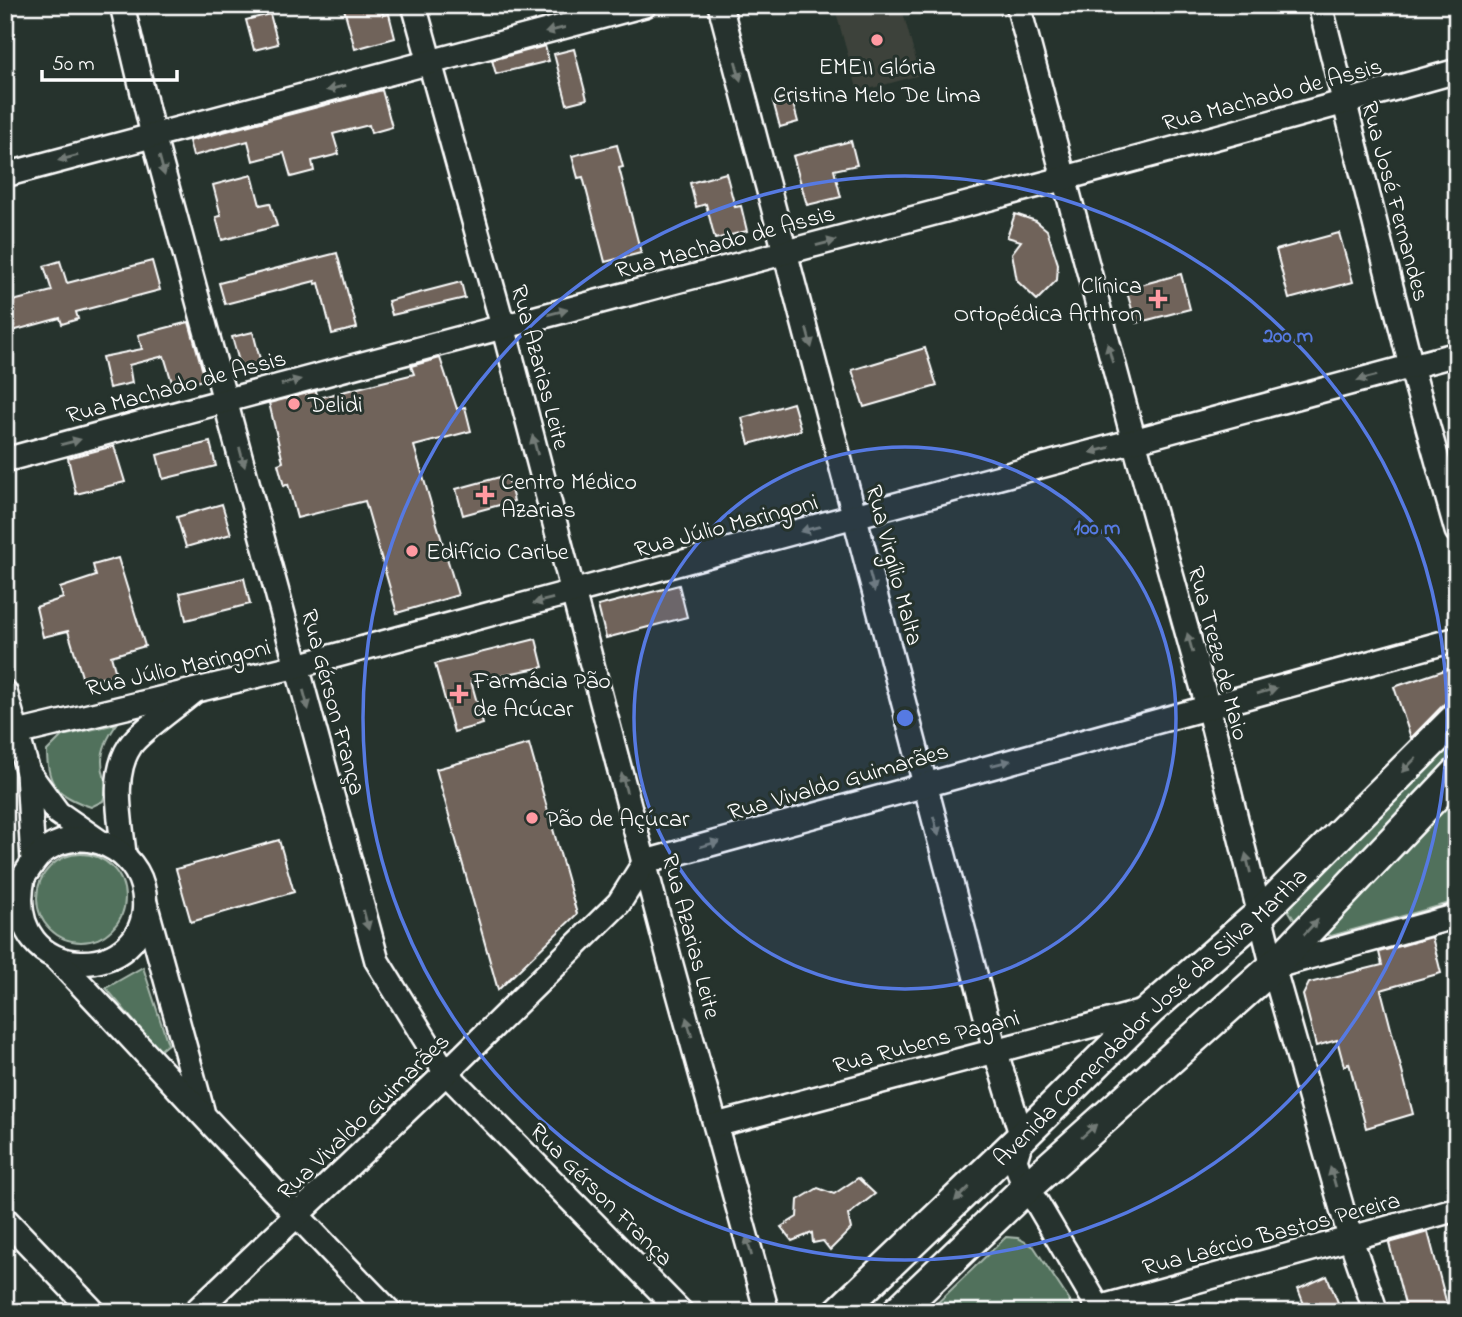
<svg xmlns="http://www.w3.org/2000/svg" width="1462" height="1317" font-family="'Indie Flower',sans-serif">
	<rect width="100%" height="100%" fill="#26332d"/>
	<filter id="ink" filterUnits="userSpaceOnUse"><feTurbulence type="fractalNoise" baseFrequency=".0143" numOctaves="2"/><feDisplacementMap in="SourceGraphic" scale="14" xChannelSelector="R" yChannelSelector="G"/><feConvolveMatrix kernelMatrix="1 2 1 2 8 2 1 2 1" color-interpolation-filters="sRGB"/></filter>
	<g filter="url(#ink)">
		<polygon fill="#3c423a" points="834,5 901,5 920,75 858,92"/>
		<g fill="#51715b" stroke="#a8b8ad" stroke-width="2">
			<path d="M117,724C109,735 102,747 102,761C102,780 110,780 103,801L91,807C58,796 47,786 47,751L62,736Z"/>
			<polygon points="1457,732 1457,755 1295,921 1287,908"/>
			<polygon points="1457,791 1457,901 1331,936 1319,933"/>
			<circle cx="81" cy="898" r="44"/>
			<polygon points="143,967 168,1044 159,1051 106,988"/>
			<polygon points="1006,1237 1018,1238 1034,1247 1077,1312 928,1312"/>
		</g>
		<g fill="#6f645a" stroke="#fff" stroke-width="2">
			<polygon points="343,5 381,5 383,15 389,14 395,38 355,49"/>
			<polygon points="270,14 278,44 254,50 246,20"/>
			<polygon points="545,46 549,61 496,74 492,60"/>
			<polygon points="574,49 587,99 567,104 554,54"/>
			<polygon points="382,90 392,127 371,133 369,125 333,134 339,154 312,161 314,171 291,177 284,153 253,161 248,141 193,156 189,141"/>
			<polygon points="791,96 798,122 780,127 773,101"/>
			<polygon points="851,141 857,165 834,170 841,197 807,205 793,156"/>
			<polygon points="617,145 623,167 619,168 641,253 605,262 583,177 578,178 572,156"/>
			<polygon points="726,173 735,207 741,206 747,231 715,239 706,204 696,207 690,183"/>
			<polygon points="252,175 260,205 270,203 277,226 222,240 216,217 221,216 213,185"/>
			<polygon points="1015,214 1036,221 1047,230 1058,264 1057,280 1037,300 1017,281 1012,253 1021,241 1007,237"/>
			<polygon points="1339,233 1353,282 1289,299 1276,250"/>
			<polygon points="337,253 357,328 332,334 319,283 316,284 315,281 225,304 219,283"/>
			<polygon points="60,261 67,283 152,261 160,290 76,312 78,319 62,324 60,318 5,333 5,303 52,291 44,266"/>
			<polygon points="1181,274 1190,309 1136,323 1126,289"/>
			<polygon points="461,282 465,298 392,315 388,301"/>
			<polygon points="189,322 205,379 174,389 164,356 129,365 132,383 109,388 102,357 142,349 138,335"/>
			<polygon points="253,332 262,367 242,372 232,337"/>
			<polygon points="925,348 937,386 864,407 852,370"/>
			<polygon points="440,358 457,409 465,407 471,431 414,446 458,595 397,613 365,501 297,518 288,484 284,486 278,464 283,462 269,403 316,391 318,398 414,374 411,366"/>
			<polygon points="793,403 801,430 749,444 742,418"/>
			<polygon points="210,442 216,466 163,479 157,455"/>
			<polygon points="114,446 125,482 76,494 68,458"/>
			<polygon points="507,475 514,501 463,515 456,489"/>
			<polygon points="222,504 231,534 186,547 177,517"/>
			<polygon points="118,558 145,646 111,656 116,674 84,683 68,631 43,637 36,607 63,598 60,588 96,576 93,565"/>
			<polygon points="244,578 250,604 186,620 180,593"/>
			<polygon points="679,585 687,617 606,638 598,606"/>
			<polygon points="536,639 543,667 471,681 483,724 454,732 435,664"/>
			<polygon points="1457,666 1457,691 1411,738 1394,687"/>
			<polygon points="529,744 577,914 498,990 436,769"/>
			<polygon points="279,840 294,892 191,922 176,869"/>
			<polygon points="1432,937 1441,973 1381,990 1413,1114 1366,1128 1349,1063 1344,1066 1337,1040 1316,1046 1303,995 1309,983 1382,965 1379,952"/>
			<polygon points="858,1178 875,1194 848,1215 851,1229 830,1250 823,1241 813,1243 812,1233 792,1241 781,1227 797,1217 798,1200 818,1188 834,1194"/>
			<polygon points="1428,1232 1449,1312 1407,1312 1389,1243"/>
			<polygon points="1327,1276 1342,1312 1307,1312 1298,1289"/>
		</g>
		<g fill="none" stroke-linecap="round" stroke-linejoin="round">
			<defs>
				<g id="minor">
					<polyline points="122,5 153,135 377,961 446,1073 681,1312"/>
					<polyline points="414,5 503,326 670,961 767,1312"/>
					<polyline points="720,5 995,1050 1022,1137 1015,1160 1025,1189 1037,1203 1101,1312"/>
					<polyline points="1018,5 1134,441 1208,707 1273,967 1350,1237 1376,1312"/>
					<polyline points="1320,5 1411,366 1457,531"/>
					<polyline points="5,175 645,5"/>
					<path d="M5,460C489,328 974,206 1457,71"/>
					<polyline points="5,692 28,772"/>
					<polyline points="5,736 297,666 1457,354"/>
					<path d="M124,854C121,821 110,776 130,746C138,733 178,705 192,693"/>
					<polyline points="33,861 28,772 58,813 97,840"/>
					<path d="M5,897C11,890 18,884 23,877C31,867 35,856 47,849C85,824 138,849 144,894C156,987 0,989 23,878"/>
					<polyline points="145,903 202,1110"/>
					<path d="M56,958C168,1076 276,1196 390,1312"/>
					<polyline points="1273,967 1457,916"/>
					<polyline points="716,1125 1150,1010"/>
					<polyline points="5,1219 94,1312"/>
					<polyline points="1098,1308 1457,1209"/>
					<polyline points="195,1312 446,1073 619,903 645,862 1457,639"/>
				</g>
				<g id="major">
					<path id="s1" d="M839,1312L1022,1137L1150,1010L1261,913L1457,717"/>
					<polyline points="897,1312 1025,1189 1273,967 1457,773"/>
				</g>
			</defs>
			<use href="#minor" stroke="#fff" stroke-width="28"/>
			<use href="#major" stroke="#fff" stroke-width="35"/>
			<use href="#minor" stroke="#26332d" stroke-width="23"/>
			<use href="#major" stroke="#26332d" stroke-width="30"/>
		</g>
		<defs><path id="oneway-solid" d="M-6-.8H1V-3.2L6.5 0L1 3.2V.8H-6Z" transform="scale(1.75)"/></defs>
		<g fill="#727a76">
			<use href="#oneway-solid" transform="translate(555 30) rotate(165)"/>
			<use href="#oneway-solid" transform="translate(738 71) rotate(75)"/>
			<use href="#oneway-solid" transform="translate(336 88) rotate(166)"/>
			<use href="#oneway-solid" transform="translate(68 158) rotate(165)"/>
			<use href="#oneway-solid" transform="translate(162 166) rotate(75)"/>
			<use href="#oneway-solid" transform="translate(826 243) rotate(-15)"/>
			<use href="#oneway-solid" transform="translate(558 312) rotate(-14)"/>
			<use href="#oneway-solid" transform="translate(809 338) rotate(75)"/>
			<use href="#oneway-solid" transform="translate(1110 353) rotate(-105)"/>
			<use href="#oneway-solid" transform="translate(1367 378) rotate(165)"/>
			<use href="#oneway-solid" transform="translate(291 382) rotate(-15)"/>
			<use href="#oneway-solid" transform="translate(71 442) rotate(-15)"/>
			<use href="#oneway-solid" transform="translate(535 445) rotate(-105)"/>
			<use href="#oneway-solid" transform="translate(1100 450) rotate(165)"/>
			<use href="#oneway-solid" transform="translate(242 457) rotate(75)"/>
			<use href="#oneway-solid" transform="translate(810 529) rotate(165)"/>
			<use href="#oneway-solid" transform="translate(872 582) rotate(75)"/>
			<use href="#oneway-solid" transform="translate(543 601) rotate(165)"/>
			<use href="#oneway-solid" transform="translate(1190 643) rotate(-106)"/>
			<use href="#oneway-solid" transform="translate(1267 691) rotate(-16)"/>
			<use href="#oneway-solid" transform="translate(306 700) rotate(75)"/>
			<use href="#oneway-solid" transform="translate(1001 763) rotate(-15)"/>
			<use href="#oneway-solid" transform="translate(1409 765) rotate(135)"/>
			<use href="#oneway-solid" transform="translate(624 783) rotate(-105)"/>
			<use href="#oneway-solid" transform="translate(936 826) rotate(75)"/>
			<use href="#oneway-solid" transform="translate(710 844) rotate(-16)"/>
			<use href="#oneway-solid" transform="translate(1248 863) rotate(-104)"/>
			<use href="#oneway-solid" transform="translate(366 920) rotate(75)"/>
			<use href="#oneway-solid" transform="translate(1311 927) rotate(-47)"/>
			<use href="#oneway-solid" transform="translate(689 1027) rotate(-106)"/>
			<use href="#oneway-solid" transform="translate(1089 1131) rotate(-42)"/>
			<use href="#oneway-solid" transform="translate(1333 1177) rotate(-106)"/>
			<use href="#oneway-solid" transform="translate(962 1194) rotate(136)"/>
			<use href="#oneway-solid" transform="translate(749 1246) rotate(-105)"/>
		</g>
	</g>
	<circle cx="905" cy="718" r="271" fill="#567ae2" fill-opacity=".12"/>
	<g fill="none" stroke="#567ae2" stroke-width="3.5">
		<circle cx="905" cy="718" r="271"/>
		<circle cx="905" cy="718" r="542"/>
	</g>
	<g fill="#ff9aa2" stroke="#26332d" stroke-width="2.5">
		<circle cx="877" cy="40" r="7"/>
		<path d="M1154.5 288.5h7v7h7v7h-7v7h-7v-7h-7v-7h7z"/>
		<circle cx="294" cy="404" r="7"/>
		<path d="M481.5 484.5h7v7h7v7h-7v7h-7v-7h-7v-7h7z"/>
		<circle cx="412" cy="551" r="7"/>
		<path d="M455.5 683.5h7v7h7v7h-7v7h-7v-7h-7v-7h7z"/>
		<circle cx="532" cy="818" r="7"/>
	</g>
	<g text-anchor="middle" stroke-width="6" stroke-linejoin="round" paint-order="stroke">
		<g font-size="24" fill="#fff" stroke="#26332d" text-anchor="start">
			<text x="877" y="74" text-anchor="middle">EMEII Glória<tspan x="877" dy="28">Cristina Melo De Lima</tspan></text>
			<text x="1142" y="293" text-anchor="end">Clínica<tspan x="1142" dy="28">Ortopédica Arthron</tspan></text>
			<text x="308" y="412">Delidi</text>
			<text x="501" y="489">Centro Médico<tspan x="501" dy="28">Azarias</tspan></text>
			<text x="426" y="559">Edifício Caribe</text>
			<text x="473" y="688">Farmácia Pão<tspan x="473" dy="28">de Acúcar</tspan></text>
			<text x="546" y="826">Pão de Açúcar</text>
		</g>
		<g font-size="24" fill="#fff" stroke="#26332d">
			<text transform="translate(1272 94) rotate(-15)" y="8">Rua Machado de Assis</text>
			<text transform="translate(1396 201) rotate(75)" y="8">Rua José Fernandes</text>
			<text transform="translate(725 241) rotate(-15)" y="8">Rua Machado de Assis</text>
			<text transform="translate(541 367) rotate(75)" y="8">Rua Azarias Leite</text>
			<text transform="translate(176 386) rotate(-15)" y="8">Rua Machado de Assis</text>
			<text transform="translate(726 525) rotate(-15)" y="8">Rua Júlio Maringoni</text>
			<text transform="translate(895 565) rotate(75)" y="8">Rua Virgílio Malta</text>
			<text transform="translate(1219 653) rotate(75)" y="8">Rua Treze de Maio</text>
			<text transform="translate(178 667) rotate(-13)" y="8">Rua Júlio Maringoni</text>
			<text transform="translate(334 702) rotate(75)" y="8">Rua Gérson França</text>
			<text transform="translate(838 781) rotate(-16)" y="8">Rua Vivaldo Guimarães</text>
			<text transform="translate(692 936) rotate(75)" y="8">Rua Azarias Leite</text>
			<text dy="8" stroke="none"><textPath href="#s1" startOffset="429">Avenida Comendador José da Silva Martha</textPath></text>
			<text transform="translate(926 1041) rotate(-15)" y="8">Rua Rubens Pagani</text>
			<text transform="translate(363 1116) rotate(-44)" y="8">Rua Vivaldo Guimarães</text>
			<text transform="translate(602 1194) rotate(45)" y="8">Rua Gérson França</text>
			<text transform="translate(1271 1233) rotate(-15)" y="8">Rua Laércio Bastos Pereira</text>
		</g>
	</g>
	<circle cx="905" cy="718" r="10" fill="#567ae2" stroke="#26332d" stroke-width="3.5"/>
	<g font-size="21" text-anchor="middle" font-weight="bold" fill="#567ae2" stroke="#26332d" stroke-width="6" stroke-linejoin="round" paint-order="stroke">
		<text x="1288" y="342">200 m</text>
		<text x="1097" y="534">100 m</text>
	</g>
	<rect width="1462" height="1317" fill="none" stroke="#26332d" stroke-width="28"/>
	<rect x="14" y="14" width="1434" height="1289" fill="none" stroke="#fff" stroke-width="2.5" filter="url(#ink)"/>
	<path d="M42 70v10h135v-10" fill="none" stroke="#ffffff" stroke-width="3.5"/>
	<text x="52" y="70" font-size="21" fill="#ffffff" stroke="#26332d" stroke-width="5" paint-order="stroke">50 m</text>
</svg>
